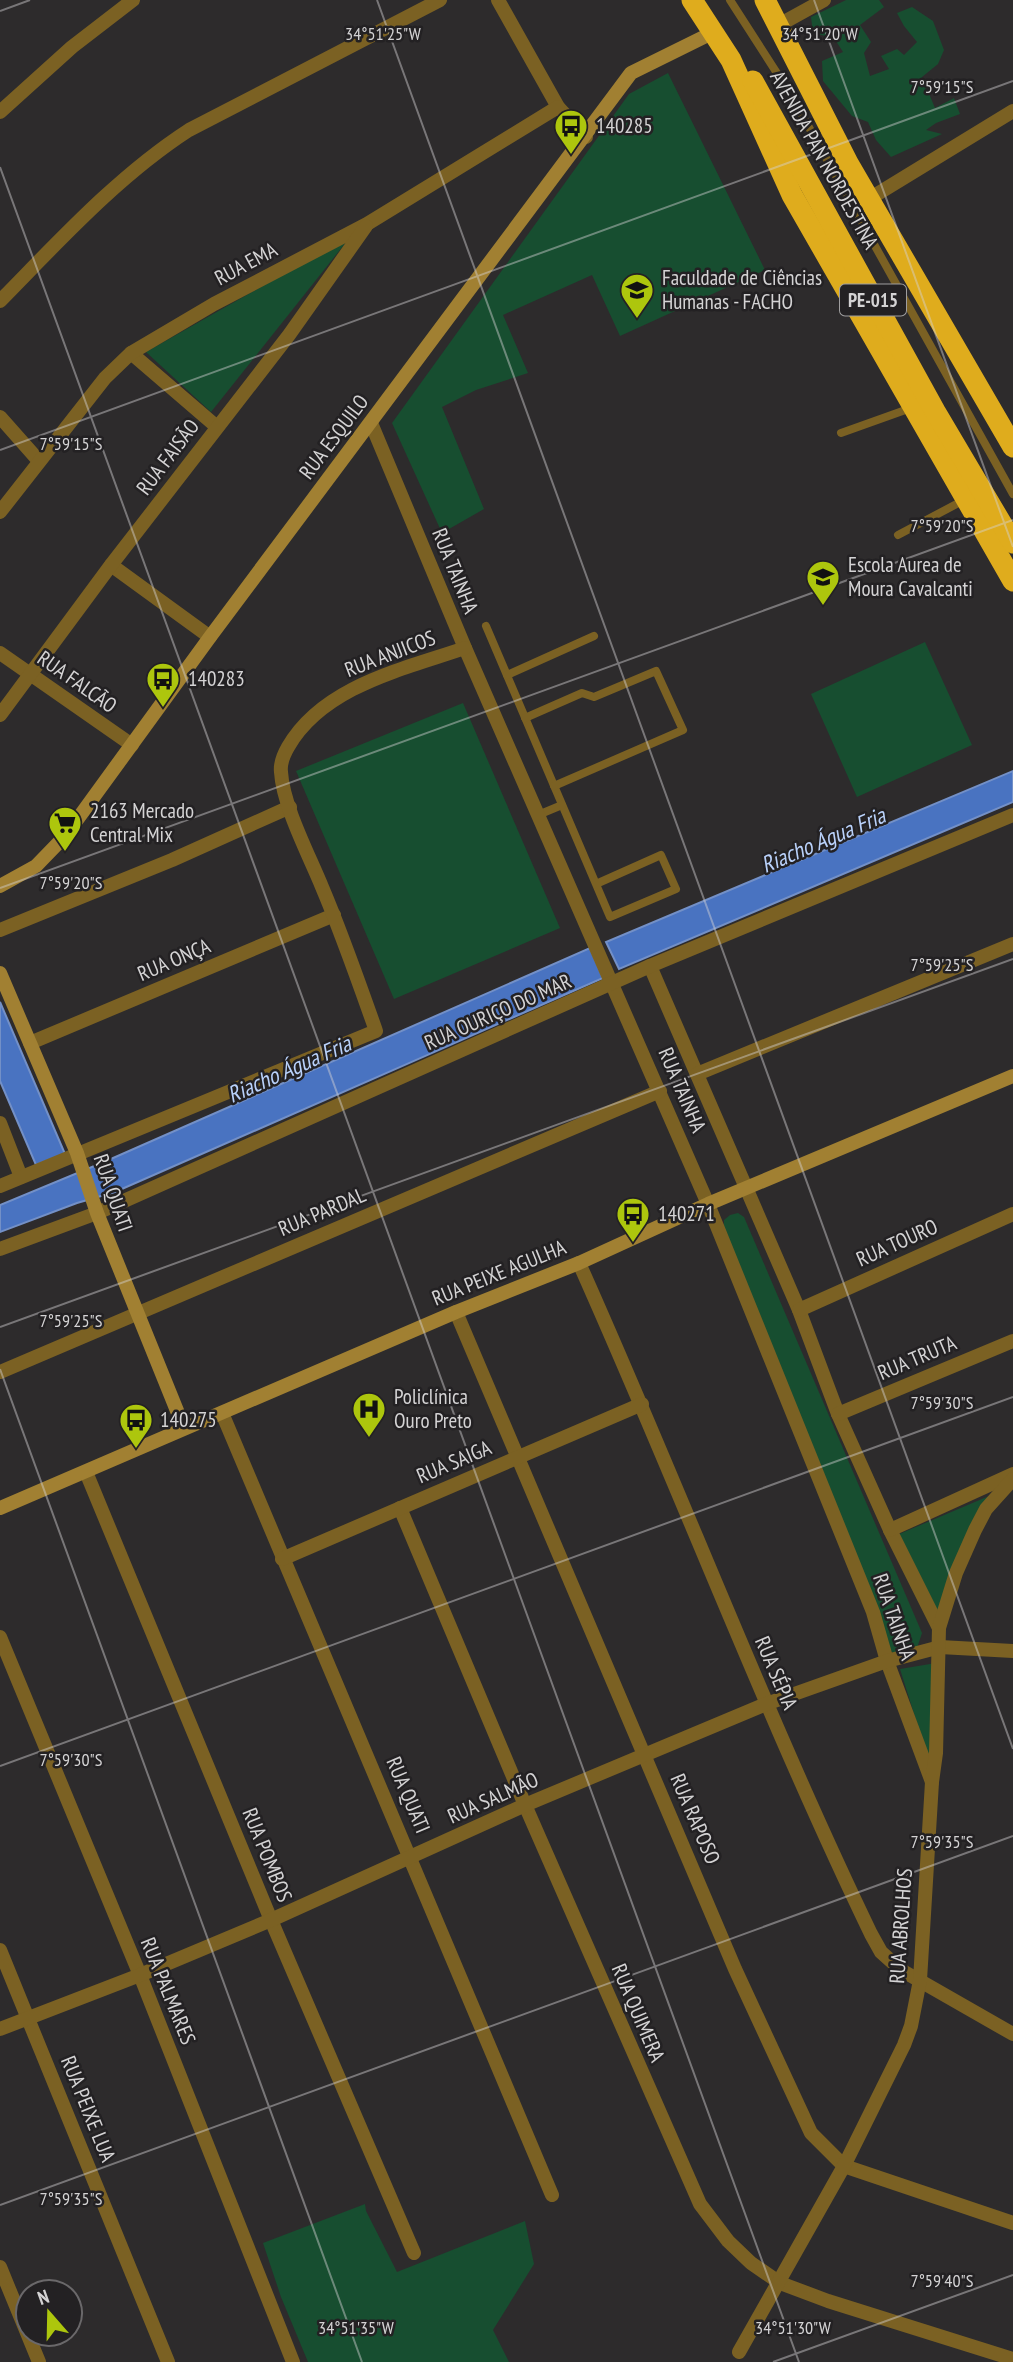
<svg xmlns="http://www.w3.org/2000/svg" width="1013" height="2362" font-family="'PT Sans Narrow',sans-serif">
	<rect width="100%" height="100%" fill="#2d2b2c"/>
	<g fill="#174e30">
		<polygon points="846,0 879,0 884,7 860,25 871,42 864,53 870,76 889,69 881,56 897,49 904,55 917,42 904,26 897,13 912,7 933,21 944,50 938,64 922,77 935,108 954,98 960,114 936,123 926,130 942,134 891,157 876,140 868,122 852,116 823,81 822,61 843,52 834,38 813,33 811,17"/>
		<polygon points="668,73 765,270 620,336 592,275 503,315 528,373 476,390 442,407 484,509 442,533 392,423 629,94"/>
		<polygon points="351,236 211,412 146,352"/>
		<polygon points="925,642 972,745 857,797 811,694"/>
		<polygon points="463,703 560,928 394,999 296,771"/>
		<polygon points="738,1213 744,1217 922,1633 917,1648 893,1653 887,1647 724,1228 724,1220 730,1215"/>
		<polygon points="989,1496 938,1615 897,1535"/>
		<polygon points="936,1663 931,1768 900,1669"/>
		<polygon points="365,2204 366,2211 397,2272 525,2221 534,2264 493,2330 509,2362 308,2362 281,2297 263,2243"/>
	</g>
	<g fill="#4973c1" stroke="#7390c7" stroke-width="2">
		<polygon points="1013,771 1013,802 619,969 606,942"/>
		<polygon points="590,948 603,978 115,1192 77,1203 0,1232 0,1205 104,1162"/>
		<polygon points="0,1002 65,1154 36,1165 0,1081"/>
	</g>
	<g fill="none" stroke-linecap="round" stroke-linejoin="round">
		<g stroke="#7b6123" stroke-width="8">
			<polyline points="730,0 791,95 1013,494"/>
			<polyline points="841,433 911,408"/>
			<polyline points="898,535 966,499"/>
			<path d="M486,626C528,723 569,820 610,917L676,889L661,855L596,884"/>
			<polyline points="507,675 594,636"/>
			<polyline points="525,718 582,693 594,697 656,671 683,730 554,786"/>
			<polyline points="538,815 562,805"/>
		</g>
		<g stroke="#7b6123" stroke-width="14">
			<polyline points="498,0 558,107 586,137"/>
			<polyline points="777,26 824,0"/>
			<polyline points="0,112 72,47 133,0"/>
			<polyline points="869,199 1013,111"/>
			<path d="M0,301C59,241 118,176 189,130L440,0"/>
			<polyline points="131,353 217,427"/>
			<polyline points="0,417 39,461"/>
			<polyline points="371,423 465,648 708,1204 873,1612 887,1661 932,1782"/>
			<polyline points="0,512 105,378 131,353 214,304 367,224 558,107"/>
			<polyline points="111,565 210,637"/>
			<polyline points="0,653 132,745"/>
			<polyline points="0,715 111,565 289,335 366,226"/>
			<polyline points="0,930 172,860 290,807"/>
			<polyline points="650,966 799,1310 838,1414 890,1530 939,1628"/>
			<polyline points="30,1043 334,915"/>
			<polyline points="697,1074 1013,944"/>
			<polyline points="0,1123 21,1177"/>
			<path d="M0,1186L376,1031C359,983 342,934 322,887C309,855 283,806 281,772C280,764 284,754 288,747C323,686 404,669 465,648"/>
			<polyline points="0,1249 97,1213 650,966 1013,815"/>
			<path d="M579,1263C679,1486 765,1714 871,1934L881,1952L901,1970L1013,2034"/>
			<polyline points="799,1310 1013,1214"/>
			<polyline points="456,1312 735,1969 811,2133 844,2166 1013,2223"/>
			<polyline points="0,1372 660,1091"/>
			<polyline points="222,1413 552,2195"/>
			<polyline points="838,1414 1013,1341"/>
			<polyline points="86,1472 271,1920 414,2253"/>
			<polyline points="400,1508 525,1805 700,2204 728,2241 751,2263 780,2283 828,2301 1013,2359"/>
			<polyline points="890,1530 1013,1474"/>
			<polyline points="282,1559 642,1404"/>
			<polyline points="0,1637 140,1975 293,2362"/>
			<polyline points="0,1950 168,2362"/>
			<polyline points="0,2029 140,1975 271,1920 525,1805 766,1704 887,1661 940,1647 1013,1651"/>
			<polyline points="0,2267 39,2362"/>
			<polyline points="739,2352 844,2166 904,2045 911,2026 920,1980 932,1782 936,1753 939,1628 956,1573 975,1530 986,1509 1013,1479"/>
		</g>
		<g stroke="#a18032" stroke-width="14">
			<polyline points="0,886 36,866 66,835 210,637 631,73 714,32"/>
			<polyline points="0,973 77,1153 97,1213 184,1428"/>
			<polyline points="0,1508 456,1312 579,1263 708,1204 1013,1076"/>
		</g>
		<g stroke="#dfac1d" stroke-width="21">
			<polyline points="692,0 731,60 792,195 1013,581"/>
			<polyline points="765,0 848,163 1013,447"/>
			<polyline points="753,81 935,411 1013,543"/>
		</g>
	</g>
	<path fill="none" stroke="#d4d3d4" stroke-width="2" stroke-opacity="0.45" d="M377,0L1013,1749M814,0L1013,547M0,11L30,0M0,167L799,2362M0,450L1013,81M0,888L1013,520M0,1327L1013,959M0,1369L362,2362M0,1766L1013,1397M0,2205L1013,1836M773,2362L1013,2275"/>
	<defs>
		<symbol id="bus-pin" viewBox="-11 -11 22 30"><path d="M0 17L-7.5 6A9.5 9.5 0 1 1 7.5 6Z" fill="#adc60d" stroke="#232123"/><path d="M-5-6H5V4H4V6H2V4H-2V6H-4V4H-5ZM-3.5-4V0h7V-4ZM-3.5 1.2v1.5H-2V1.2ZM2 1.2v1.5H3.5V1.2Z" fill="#111"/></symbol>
		<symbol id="university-pin" viewBox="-11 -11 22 30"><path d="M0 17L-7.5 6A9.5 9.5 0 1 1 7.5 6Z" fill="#adc60d" stroke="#232123"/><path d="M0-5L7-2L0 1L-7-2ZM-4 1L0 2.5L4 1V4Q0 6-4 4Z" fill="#111"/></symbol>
		<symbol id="school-pin" viewBox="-11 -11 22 30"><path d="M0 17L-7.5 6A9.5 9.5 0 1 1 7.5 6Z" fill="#adc60d" stroke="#232123"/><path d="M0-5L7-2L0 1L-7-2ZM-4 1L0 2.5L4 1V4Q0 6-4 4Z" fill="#111"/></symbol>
		<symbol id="supermarket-pin" viewBox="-11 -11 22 30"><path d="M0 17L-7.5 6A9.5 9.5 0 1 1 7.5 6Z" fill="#adc60d" stroke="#232123"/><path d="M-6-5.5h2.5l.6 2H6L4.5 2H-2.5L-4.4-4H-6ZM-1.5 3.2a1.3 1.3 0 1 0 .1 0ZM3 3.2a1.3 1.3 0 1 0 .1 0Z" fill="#111"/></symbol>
		<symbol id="hospital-pin" viewBox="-11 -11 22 30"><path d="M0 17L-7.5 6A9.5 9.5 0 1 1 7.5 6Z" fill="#adc60d" stroke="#232123"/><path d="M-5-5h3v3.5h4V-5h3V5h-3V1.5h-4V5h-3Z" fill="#111"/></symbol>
	</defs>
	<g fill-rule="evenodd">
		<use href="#bus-pin" x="552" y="107" width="38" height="52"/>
		<use href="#university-pin" x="618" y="271" width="38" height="52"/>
		<use href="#school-pin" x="804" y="558" width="38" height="52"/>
		<use href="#bus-pin" x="144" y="660" width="38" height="52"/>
		<use href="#supermarket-pin" x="46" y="804" width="38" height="52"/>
		<use href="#bus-pin" x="614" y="1195" width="38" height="52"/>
		<use href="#hospital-pin" x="350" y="1390" width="38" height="52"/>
		<use href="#bus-pin" x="117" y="1401" width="38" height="52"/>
	</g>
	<g text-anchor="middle" stroke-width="5" stroke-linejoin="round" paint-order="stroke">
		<rect fill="#232123" stroke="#9f9e9f" stroke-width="2" x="840" y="284.5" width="66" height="31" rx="5"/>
		<g font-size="19" font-weight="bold" fill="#d4d3d4">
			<text x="873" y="307">PE-015</text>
		</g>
		<g font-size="21" fill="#d4d3d4" stroke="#232123" text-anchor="start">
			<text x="596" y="133">140285</text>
			<text x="662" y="285">Faculdade de Ciências<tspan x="662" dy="24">Humanas - FACHO</tspan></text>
			<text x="848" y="572">Escola Aurea de<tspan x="848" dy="24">Moura Cavalcanti</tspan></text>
			<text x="188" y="686">140283</text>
			<text x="90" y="818">2163 Mercado<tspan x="90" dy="24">Central Mix</tspan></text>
			<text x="658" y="1221">140271</text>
			<text x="394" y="1404">Policlínica<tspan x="394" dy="24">Ouro Preto</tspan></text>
			<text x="160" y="1427">140275</text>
		</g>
		<g font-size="21" fill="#d4d3d4" stroke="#232123">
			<text transform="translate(824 160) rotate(61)" y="7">AVENIDA PAN NORDESTINA</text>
			<text transform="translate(246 264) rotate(-28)" y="7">RUA EMA</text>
			<text transform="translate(334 437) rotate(-53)" y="7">RUA ESQUILO</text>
			<text transform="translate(168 457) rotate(-53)" y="7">RUA FAISÃO</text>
			<text transform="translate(455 571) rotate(68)" y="7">RUA TAINHA</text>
			<text transform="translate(390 654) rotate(-21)" y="7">RUA ANJICOS</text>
			<text transform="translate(77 682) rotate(35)" y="7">RUA FALCÃO</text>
			<text transform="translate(174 960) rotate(-23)" y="7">RUA ONÇA</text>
			<text transform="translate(498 1012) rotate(-24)" y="7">RUA OURIÇO DO MAR</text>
			<text transform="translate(682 1090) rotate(67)" y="7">RUA TAINHA</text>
			<text transform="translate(113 1193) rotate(71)" y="7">RUA QUATI</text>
			<text transform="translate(322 1212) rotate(-23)" y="7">RUA PARDAL</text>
			<text transform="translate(897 1243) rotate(-24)" y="7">RUA TOURO</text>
			<text transform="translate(499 1273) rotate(-22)" y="7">RUA PEIXE AGULHA</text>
			<text transform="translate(917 1358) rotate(-23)" y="7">RUA TRUTA</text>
			<text transform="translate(454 1462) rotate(-23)" y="7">RUA SAIGA</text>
			<text transform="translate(894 1617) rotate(71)" y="7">RUA TAINHA</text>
			<text transform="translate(776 1673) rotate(67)" y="7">RUA SÉPIA</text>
			<text transform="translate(408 1795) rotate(67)" y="7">RUA QUATI</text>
			<text transform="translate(493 1798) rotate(-24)" y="7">RUA SALMÃO</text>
			<text transform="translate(695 1819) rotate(67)" y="7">RUA RAPOSO</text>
			<text transform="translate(267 1855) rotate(68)" y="7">RUA POMBOS</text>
			<text transform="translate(901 1926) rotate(-86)" y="7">RUA ABROLHOS</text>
			<text transform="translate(168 1991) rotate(68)" y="7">RUA PALMARES</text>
			<text transform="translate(638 2013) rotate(67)" y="7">RUA QUIMERA</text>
			<text transform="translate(88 2109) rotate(68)" y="7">RUA PEIXE LUA</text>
		</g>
		<g font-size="23" font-style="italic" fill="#b9d1fa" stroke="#232123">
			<text transform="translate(823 840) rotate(-23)" y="8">Riacho Água Fria</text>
			<text transform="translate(289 1069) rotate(-24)" y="8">Riacho Água Fria</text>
		</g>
	</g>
	<g font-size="18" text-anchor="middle" fill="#d4d3d4" stroke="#232123" stroke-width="5" stroke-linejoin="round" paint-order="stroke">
		<text x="383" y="40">34°51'25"W</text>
		<text x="820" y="40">34°51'20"W</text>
		<text x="942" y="93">7°59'15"S</text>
		<text x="71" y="450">7°59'15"S</text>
		<text x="942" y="532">7°59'20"S</text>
		<text x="71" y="889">7°59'20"S</text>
		<text x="942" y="971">7°59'25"S</text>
		<text x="71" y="1327">7°59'25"S</text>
		<text x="942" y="1409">7°59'30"S</text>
		<text x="71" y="1766">7°59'30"S</text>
		<text x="942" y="1848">7°59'35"S</text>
		<text x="71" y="2205">7°59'35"S</text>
		<text x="942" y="2287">7°59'40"S</text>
		<text x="356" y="2334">34°51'35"W</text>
		<text x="793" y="2334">34°51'30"W</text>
	</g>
	<g transform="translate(49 2313) rotate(340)"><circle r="33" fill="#232123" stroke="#6a686a" stroke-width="2"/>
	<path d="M0-5L12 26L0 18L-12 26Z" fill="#adc60d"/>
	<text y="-10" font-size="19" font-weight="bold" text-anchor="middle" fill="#d4d3d4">N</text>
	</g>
</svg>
